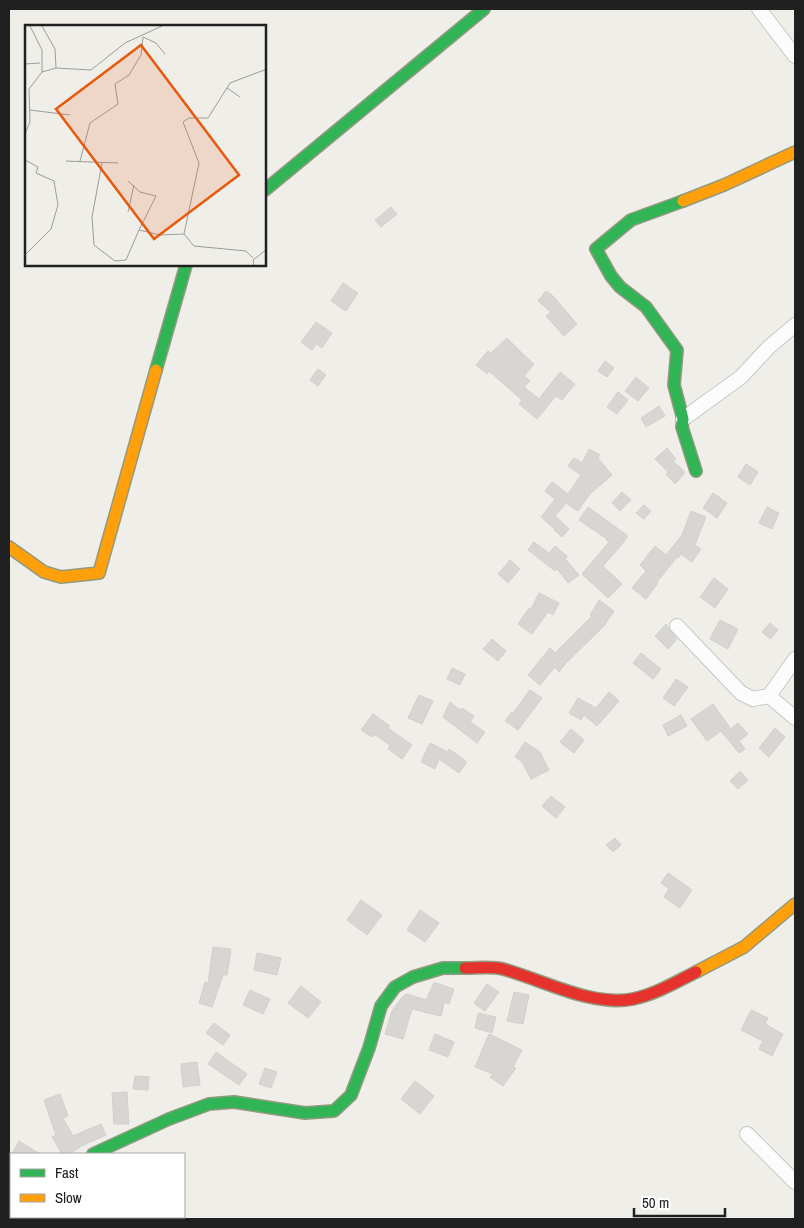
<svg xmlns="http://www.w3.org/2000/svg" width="804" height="1228" font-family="'Archivo Narrow',sans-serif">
	<rect width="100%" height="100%" fill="#efeee9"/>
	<g fill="#d7d6d2" stroke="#d2d0ca">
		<polygon points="391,207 397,214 381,227 375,220"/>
		<polygon points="343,283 358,293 346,311 331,301"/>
		<polygon points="546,291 553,296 577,324 564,336 546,316 551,312 538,301"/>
		<polygon points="316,322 332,333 322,348 316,344 312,350 301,342"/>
		<polygon points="507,338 522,353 534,364 524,376 530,381 524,387 539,399 560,372 575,384 562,400 556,396 537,419 519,404 522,400 489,371 487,374 476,365 488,351 491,353"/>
		<polygon points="605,361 614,368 607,377 598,371"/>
		<polygon points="318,369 326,375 318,386 310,380"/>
		<polygon points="636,377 649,388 638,401 625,391"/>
		<polygon points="618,392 628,400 617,414 607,407"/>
		<polygon points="659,406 665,416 646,427 641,418"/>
		<polygon points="667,448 676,459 673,461 684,471 684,474 675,484 666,474 668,472 655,459"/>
		<polygon points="589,449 600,455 598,458 612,475 590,494 578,511 566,503 555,516 569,529 562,537 554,530 555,529 541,517 555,499 545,491 552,482 568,494 581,475 568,466 574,458 582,463"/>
		<polygon points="746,464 758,472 750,485 738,477"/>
		<polygon points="622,492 631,500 620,511 612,503"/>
		<polygon points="713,493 727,503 717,518 703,508"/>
		<polygon points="644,505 651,511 644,519 636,513"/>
		<polygon points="588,507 628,536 618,549 603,566 622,584 608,598 582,574 609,542 606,540 607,539 579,520"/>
		<polygon points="767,507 779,513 772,529 759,523"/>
		<polygon points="691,511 706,517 695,545 701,549 692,562 681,554 678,558 677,557 657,582 658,583 646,599 632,588 646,571 640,565 655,546 666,555 682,535"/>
		<polygon points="534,542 549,553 555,546 567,556 565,559 579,575 568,583 557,569 555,571 528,550"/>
		<polygon points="510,560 520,569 508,583 498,574"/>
		<polygon points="714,578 728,589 715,608 700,597"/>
		<polygon points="539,593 559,603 553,615 548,612 532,634 518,624 529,608 531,609"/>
		<polygon points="599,600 614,611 604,626 566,663 559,672 555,667 540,685 528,675 550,648 555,653 592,616 590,615"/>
		<polygon points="720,620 738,629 728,649 710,639"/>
		<polygon points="770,623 778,630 770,639 762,632"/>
		<polygon points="666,624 671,632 677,639 668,649 655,636"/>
		<polygon points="492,639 506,651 498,661 483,649"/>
		<polygon points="641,653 661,669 653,679 633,663"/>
		<polygon points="452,668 465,674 460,685 447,679"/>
		<polygon points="676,679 688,687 674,706 663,698"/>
		<polygon points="530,690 542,698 518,730 505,721 512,712 513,713"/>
		<polygon points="609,692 619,701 597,726 584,715 581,720 569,713 578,698 596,708"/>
		<polygon points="419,695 433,701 422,724 408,718"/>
		<polygon points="450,702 460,710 462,708 474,716 470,722 485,732 477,743 443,717"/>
		<polygon points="713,704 731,729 738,723 748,734 739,741 745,749 739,753 721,731 707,741 691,719"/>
		<polygon points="373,714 390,726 388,728 412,745 402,759 388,749 390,745 374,734 372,737 361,730"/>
		<polygon points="681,715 687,726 668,736 663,725"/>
		<polygon points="775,728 785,737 769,757 759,748"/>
		<polygon points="571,729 584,740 574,753 560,742"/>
		<polygon points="525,742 540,752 549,770 531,779 522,762 515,757"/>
		<polygon points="430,743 448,752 449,749 467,762 459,773 439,759 435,769 421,762"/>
		<polygon points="740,771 748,780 738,789 730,781"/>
		<polygon points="551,796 565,807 556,818 542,806"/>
		<polygon points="615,838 621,845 613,852 606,845"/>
		<polygon points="668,873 692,890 680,908 664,897 669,889 661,883"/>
		<polygon points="361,900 382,915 367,935 347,920"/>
		<polygon points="420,910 439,923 425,942 407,930"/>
		<polygon points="213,947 231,949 227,975 223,975 212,1007 199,1003 205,982 208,983"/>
		<polygon points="257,953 281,958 277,975 254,970"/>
		<polygon points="434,983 436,983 454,989 449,1004 444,1002 441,1016 412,1009 403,1039 385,1034 392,1011 403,996 407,994 426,1000"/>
		<polygon points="487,984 499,992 485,1011 474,1003"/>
		<polygon points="301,986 321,1002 308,1018 288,1003"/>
		<polygon points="250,990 270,999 263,1014 243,1005"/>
		<polygon points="514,992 529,995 523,1024 507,1021"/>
		<polygon points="751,1010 768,1018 765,1024 783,1034 772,1056 759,1049 763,1041 741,1030"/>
		<polygon points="478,1013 496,1017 492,1033 475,1028"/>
		<polygon points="214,1023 230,1035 223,1045 206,1033"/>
		<polygon points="435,1034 454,1042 448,1057 429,1050"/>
		<polygon points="489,1034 522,1050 513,1067 516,1068 503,1086 490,1077 493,1074 475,1067"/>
		<polygon points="216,1052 247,1074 239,1085 208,1064"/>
		<polygon points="197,1062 200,1085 183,1087 181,1064"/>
		<polygon points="265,1068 277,1072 271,1088 259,1084"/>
		<polygon points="135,1076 149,1077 148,1090 133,1089"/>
		<polygon points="415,1081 434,1096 420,1114 401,1099"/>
		<polygon points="127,1092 129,1124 114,1124 112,1093"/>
		<polygon points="60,1094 68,1116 63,1118 73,1136 101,1124 106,1135 79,1147 79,1148 68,1154 62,1154 52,1137 56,1135 44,1100"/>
		<polygon points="19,1141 40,1154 12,1154"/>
	</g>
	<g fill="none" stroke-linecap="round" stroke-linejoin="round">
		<defs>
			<g id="street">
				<polyline points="759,9 795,56"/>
				<polyline points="683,419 741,377 769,347 795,325"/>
				<polyline points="677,626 741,693 753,699 769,696 795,659"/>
				<polyline points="769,696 795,718"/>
				<polyline points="747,1134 795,1182"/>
				<polyline points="9,1192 11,1190"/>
			</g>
			<g id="fast">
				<polyline points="265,190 484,9"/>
				<polyline points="683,201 631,220 596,249 611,276 620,287 646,307 677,350 674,385 683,419 682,427 696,471"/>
				<polyline points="156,370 186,265"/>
				<polyline points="93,1154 169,1119 209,1104 234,1102 305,1113 334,1111 351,1095 369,1048 381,1006 395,987 413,977 443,968 465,968"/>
			</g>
			<g id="slow">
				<polyline points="683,201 724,185 795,152"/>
				<polyline points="9,547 44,572 61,577 99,573 156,370"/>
				<polyline points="696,972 744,947 795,904"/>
			</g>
			<path id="jam" d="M465,968C476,968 493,966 503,969C543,980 592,1007 633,999C656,994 676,982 696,972"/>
		</defs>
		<use href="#street" stroke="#c7c7c5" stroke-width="16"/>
		<use href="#fast" stroke="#939a7f" stroke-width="14"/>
		<use href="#slow" stroke="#939a7f" stroke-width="14"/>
		<use href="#jam" stroke="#939a7f" stroke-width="14"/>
		<use href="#street" stroke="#fdfcfc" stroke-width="14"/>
		<use href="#fast" stroke="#30b455" stroke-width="11"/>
		<use href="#slow" stroke="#ff9f0a" stroke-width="11"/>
		<use href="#jam" stroke="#e5322d" stroke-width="11"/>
	</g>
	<g transform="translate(25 25)">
		<rect width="241" height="241" fill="#efeee9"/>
		<path fill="none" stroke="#9c9c99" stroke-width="1" d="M5,1L17,25V47M17,1L30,24L31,43M0,39L15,38M202,63L215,72M5,85L45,90M0,109L5,97L4,64L17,47L31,43L66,45L100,18L137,1M0,135L13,142L11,148L29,156L33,180L26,204L0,230M41,136L93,138M55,136L65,98L93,79L90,59L104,50L116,30L118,12L131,18L140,29M77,138L67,192L69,220L90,236L101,235L114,205L135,210L159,209L174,138L158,97L164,93H183L205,58L242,44M103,156L115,167L131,171L114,205M103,187L109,160M159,209L169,221L221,226L228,233M229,241L228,235L242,224"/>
		<path fill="#e8590c" fill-opacity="0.15" stroke="#e8590c" stroke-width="2.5" d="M116,20L214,150L129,214L31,84Z"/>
		<rect width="241" height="241" fill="none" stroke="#202020" stroke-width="2.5"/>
	</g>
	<rect width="804" height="1228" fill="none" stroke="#202020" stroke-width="20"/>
	<rect x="10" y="1153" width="175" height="65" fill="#ffffff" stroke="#a6a6a6"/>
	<rect x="20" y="1169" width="25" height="8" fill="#30b455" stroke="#a6a6a6"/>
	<text x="55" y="1178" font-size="15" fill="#202020">Fast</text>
	<rect x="20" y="1194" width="25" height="8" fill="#ff9f0a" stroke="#a6a6a6"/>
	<text x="55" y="1203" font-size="15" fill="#202020">Slow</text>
	<path d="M634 1208v8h91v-8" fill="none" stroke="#202020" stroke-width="2.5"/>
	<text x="642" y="1208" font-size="15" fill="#202020" stroke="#ffffff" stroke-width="4" paint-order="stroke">50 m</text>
</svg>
